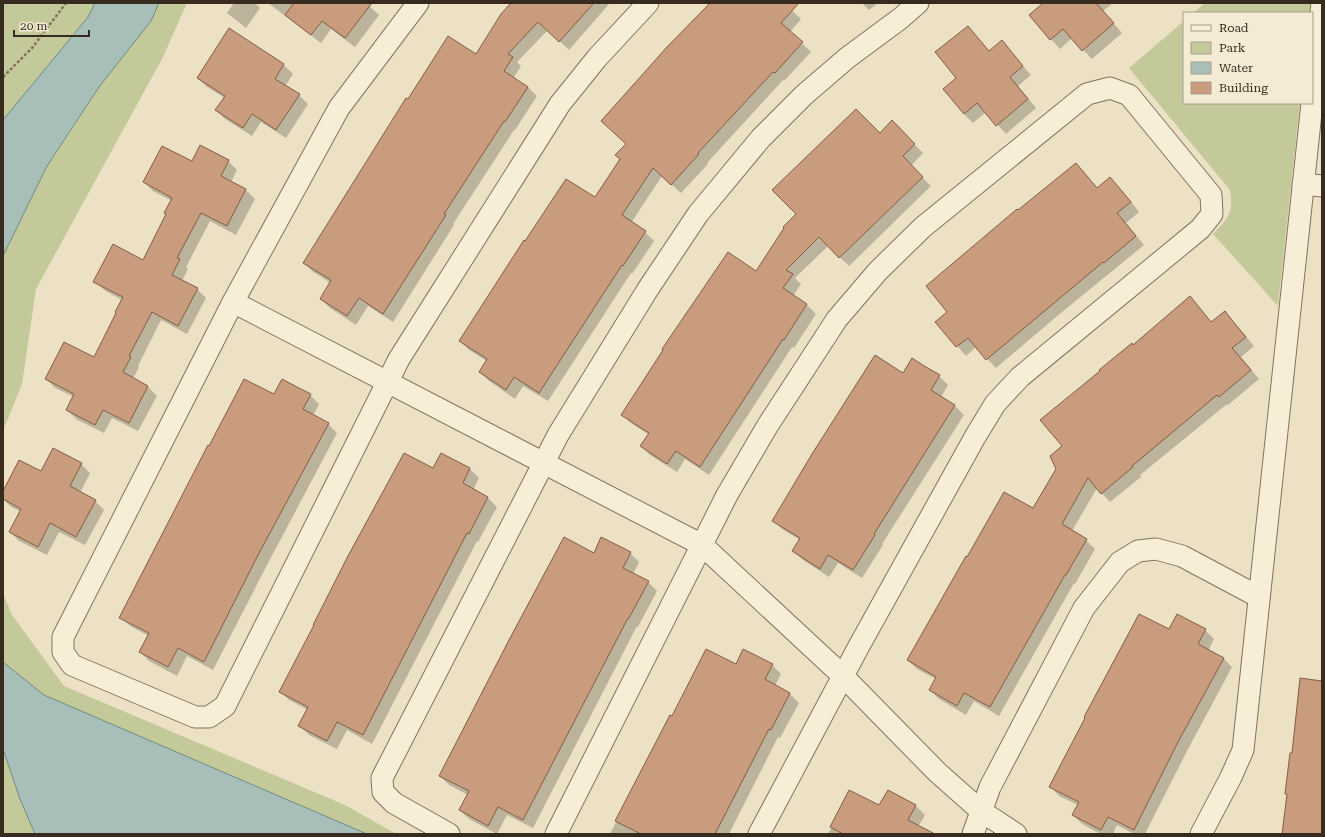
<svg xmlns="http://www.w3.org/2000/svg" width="1325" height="837" font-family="'Roboto Serif',serif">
	<rect width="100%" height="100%" fill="#ece0c5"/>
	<g fill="#c4c99a">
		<polygon points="3,3 187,3 163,57 36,289 22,384 3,431"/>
		<polygon points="1205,3 1311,3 1310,13 1193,13"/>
		<path d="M1184,21V103H1300L1278,306L1213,234C1228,218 1234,213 1230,190L1129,68Z"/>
		<polygon points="3,593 12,615 64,686 345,805 396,834 3,834"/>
	</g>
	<g fill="#a7bfb8" stroke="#6e8d85">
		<polygon points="95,3 159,3 151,21 99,87 47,166 3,256 3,120 88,17"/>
		<polygon points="3,662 44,695 367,834 35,834 20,799 3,749"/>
	</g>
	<g fill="#0003">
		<polygon points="234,3 255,3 260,8 246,28 227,13"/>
		<polygon points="268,3 366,3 379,15 355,47 331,29 321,43"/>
		<polygon points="512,3 610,3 569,50 548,30 517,62 521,66 513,79 528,87 537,96 515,130 514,130 453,224 454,225 393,322 368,306 356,325 330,308 321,299 331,283 313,272 304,263 408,101 476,55"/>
		<polygon points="710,3 784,3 801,19 790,32 811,52 784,81 783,80 707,163 708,164 681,193 662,176 631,223 645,232 654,241 632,274 631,273 548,401 523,386 515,399 489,381 480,372 487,361 469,350 460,341 595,198 621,159 627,144"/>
		<polygon points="862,3 878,3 869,10"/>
		<polygon points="1042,3 1113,3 1103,11 1122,33 1092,59 1072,38 1060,49 1030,16 1043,4"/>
		<polygon points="968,27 990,52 1002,42 1031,75 1018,86 1036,108 1006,134 986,112 973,123 964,114 958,78"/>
		<polygon points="230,29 284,65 293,74 285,86 299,95 308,104 286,138 261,122 252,136 225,119 216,110 225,98 207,87 198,78"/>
		<polygon points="892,122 923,153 911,166 931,186 849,266 828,246 795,278 801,284 793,296 807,305 816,314 794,348 792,347 709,475 685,459 677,472 650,455 641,446 649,435 631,423 622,414 756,272 880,134"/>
		<polygon points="200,147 228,161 237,170 231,182 246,190 255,199 236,235 210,221 186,267 188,269 182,281 197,289 206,298 187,334 161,320 138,366 139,367 133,379 148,387 157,396 138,431 112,418 104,433 76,419 67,410 74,397 55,388 46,379 94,359 122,300 104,290 95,281 143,261 167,215 172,201 153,191 144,182 192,162"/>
		<polygon points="1076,164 1098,189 1130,200 1139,212 1126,223 1144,245 1056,317 996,368 976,347 966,356 936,322 948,312 1018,212"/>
		<polygon points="1190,298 1212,323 1225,313 1234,322 1254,346 1241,357 1259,379 1228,405 1227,404 1140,475 1141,477 1110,502 1097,488 1072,531 1086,540 1095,549 1075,584 1074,583 999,716 974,701 966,715 939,699 930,690 936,679 917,669 908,660 967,558 1034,510 1057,469 1063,446 1133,346"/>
		<polygon points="913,360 939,376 948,385 941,397 955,406 964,415 882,544 883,545 862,578 838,563 829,577 803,560 794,551 800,540 782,529 773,520 903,374"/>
		<polygon points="310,395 319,404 313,416 328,424 337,433 266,567 213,670 187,656 177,676 149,661 140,652 149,636 130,626 121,617 275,396"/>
		<polygon points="442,454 470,469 479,478 473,490 488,498 497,507 478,542 477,541 372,744 347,730 337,749 309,735 300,726 308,710 289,700 280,691 434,470"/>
		<polygon points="81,464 90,473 80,493 95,501 104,510 85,545 59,532 47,555 19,541 10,532 21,512 10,506 3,499 3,493 41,473"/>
		<polygon points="630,553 639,562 633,574 648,582 657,591 638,627 637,626 533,828 507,815 497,834 469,819 460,810 468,795 449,785 440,776 594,554"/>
		<polygon points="1205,630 1214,639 1208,651 1223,658 1232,667 1187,751 1145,834 1134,834 1117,825 1113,834 1101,834 1082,824 1073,815 1078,805 1059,796 1050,786 1169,631"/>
		<polygon points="772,665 781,674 775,686 790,694 799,703 780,738 778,737 729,834 610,834 651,753 672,717 736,666"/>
		<polygon points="850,791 880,806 888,791 916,806 925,815 918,827 933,834 828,834"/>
	</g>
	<g fill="#c89c7d" stroke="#835d43">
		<polygon points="294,3 372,3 345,38 322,21 311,35 285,15"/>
		<polygon points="511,3 594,3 559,42 538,22 508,54 513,57 504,71 528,87 505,122 504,121 444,214 446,215 383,314 359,298 347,316 320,299 331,280 303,263 406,98 408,99 448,36 476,54 501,14"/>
		<polygon points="710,3 799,3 781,23 803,42 775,73 773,72 698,153 699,154 671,185 653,168 622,215 646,231 623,266 622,265 539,393 514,377 506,390 479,372 487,359 459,341 524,240 525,241 566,179 595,197 620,159 615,155 626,144 601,121 667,47"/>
		<polygon points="1043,3 1096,3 1114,23 1082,51 1063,29 1050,40 1029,15"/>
		<polygon points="968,26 989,51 1002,40 1023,66 1010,77 1028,99 996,126 977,103 964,114 943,89 956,78 935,52"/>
		<polygon points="229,28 284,64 275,79 300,94 276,130 252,114 243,128 215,110 225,96 197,78"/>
		<polygon points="856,109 880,133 892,120 915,144 903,156 923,177 839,258 819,237 786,270 793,274 783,288 807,304 784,340 783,339 700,467 676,451 667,464 640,446 649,433 621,415 663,350 662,349 728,252 756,271 784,228 783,227 796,214 772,190"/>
		<polygon points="200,145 229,160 221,176 246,189 227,226 201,213 177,258 180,259 172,275 198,288 178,326 152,312 129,356 131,357 123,372 148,386 129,423 103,410 95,425 66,410 74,394 45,379 64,342 94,357 116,313 115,312 123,297 93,282 113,244 143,260 166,214 164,213 172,198 143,182 162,146 192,161"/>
		<polygon points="1076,163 1097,188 1110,177 1121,190 1131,202 1117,213 1136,236 1104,263 1103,262 986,360 968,338 956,347 935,322 947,312 926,286 1017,209 1018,210"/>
		<polygon points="1190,296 1211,322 1225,311 1235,324 1246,337 1232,348 1251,370 1219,397 1217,395 1132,466 1133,467 1101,494 1088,478 1062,524 1087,539 1066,575 1065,575 990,707 964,693 957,706 929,690 936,677 907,660 966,556 967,557 1004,492 1033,508 1056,469 1050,456 1062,446 1040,420 1100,371 1099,370 1132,343 1133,345"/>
		<polygon points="875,355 903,373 912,358 926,367 940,375 931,390 955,405 874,534 875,535 853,570 828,555 820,569 792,551 800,538 772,521 812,454"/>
		<polygon points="244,379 274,394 282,379 297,387 311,394 303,409 329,423 257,557 204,662 178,648 168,667 139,652 149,633 119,618 208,445 209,446"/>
		<polygon points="53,448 82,463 70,486 96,500 76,537 50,523 38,547 9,532 21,509 3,499 3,491 19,460 41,471"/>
		<polygon points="404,453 433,468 441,453 470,468 463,483 488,497 469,534 467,533 363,735 337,722 327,741 298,726 308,707 279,692 314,625 313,625 348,556"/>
		<polygon points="564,537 594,553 601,537 631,552 623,568 649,581 629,618 628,618 523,820 498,807 488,826 459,810 469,791 439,776 509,640"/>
		<polygon points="1139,614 1169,629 1177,614 1206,629 1198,644 1224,658 1178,742 1134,830 1108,817 1101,830 1072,815 1079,802 1049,787 1085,718 1084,717"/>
		<polygon points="706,649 736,664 743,649 773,664 765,679 790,693 771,730 769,729 715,834 641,834 615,821 670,715 672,716"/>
		<polygon points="1300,678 1322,681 1322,834 1282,834 1287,794 1285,794 1290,753 1292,753"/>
		<polygon points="849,790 879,805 888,790 916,805 908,820 935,834 843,834 830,827"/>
	</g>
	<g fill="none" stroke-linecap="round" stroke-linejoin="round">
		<defs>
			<g id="minor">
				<polyline points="418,3 339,108 233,302 63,637 63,652 72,665 195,717 209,717 225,706 399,359 560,104 597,58 648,3"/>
				<polyline points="1312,100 1322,3"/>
				<polyline points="1303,184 1322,186"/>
				<polyline points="233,302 702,545 843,676 937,772 981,811 1016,834"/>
				<polyline points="449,834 394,803 383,792 382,778 558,435 648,289 698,214 761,138 804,95 847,58 901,18 918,3"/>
				<polyline points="556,834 727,495 768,425 837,319 878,271 923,227 1087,94 1110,88 1129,95 1211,195 1212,214 1200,229 1020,377 995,404 975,437 859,646 759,834"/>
				<polyline points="973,834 990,787 1084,608 1120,562 1138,551 1156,549 1182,556 1259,597"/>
				<polyline points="1201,834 1231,777 1243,750 1312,103"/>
			</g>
		</defs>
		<use href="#minor" stroke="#86725c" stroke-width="23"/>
		<polyline stroke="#86725c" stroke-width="2.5" stroke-dasharray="3 2" stroke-linecap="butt" points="3,77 32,48 66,3"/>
		<use href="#minor" stroke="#f7eed8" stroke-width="21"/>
	</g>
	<rect width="1325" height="837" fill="none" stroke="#372b1f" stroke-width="8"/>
	<rect x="1183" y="12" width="130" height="92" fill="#f4ebd4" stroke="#a89e8c"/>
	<rect x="1191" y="25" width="20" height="6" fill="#f7eed8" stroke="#a89e8c"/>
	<text x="1219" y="32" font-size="12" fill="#372b1f">Road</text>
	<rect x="1191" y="42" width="20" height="12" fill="#c4c99a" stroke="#a89e8c"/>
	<text x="1219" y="52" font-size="12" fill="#372b1f">Park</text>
	<rect x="1191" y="62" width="20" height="12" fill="#a7bfb8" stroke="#a89e8c"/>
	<text x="1219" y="72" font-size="12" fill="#372b1f">Water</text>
	<rect x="1191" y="82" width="20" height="12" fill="#c89c7d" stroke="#a89e8c"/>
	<text x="1219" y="92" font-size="12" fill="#372b1f">Building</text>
	<path d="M14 30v6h75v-6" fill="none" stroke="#372b1f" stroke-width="2"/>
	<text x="20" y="30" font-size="12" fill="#372b1f" stroke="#f4ebd4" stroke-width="3" paint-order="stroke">20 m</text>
</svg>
